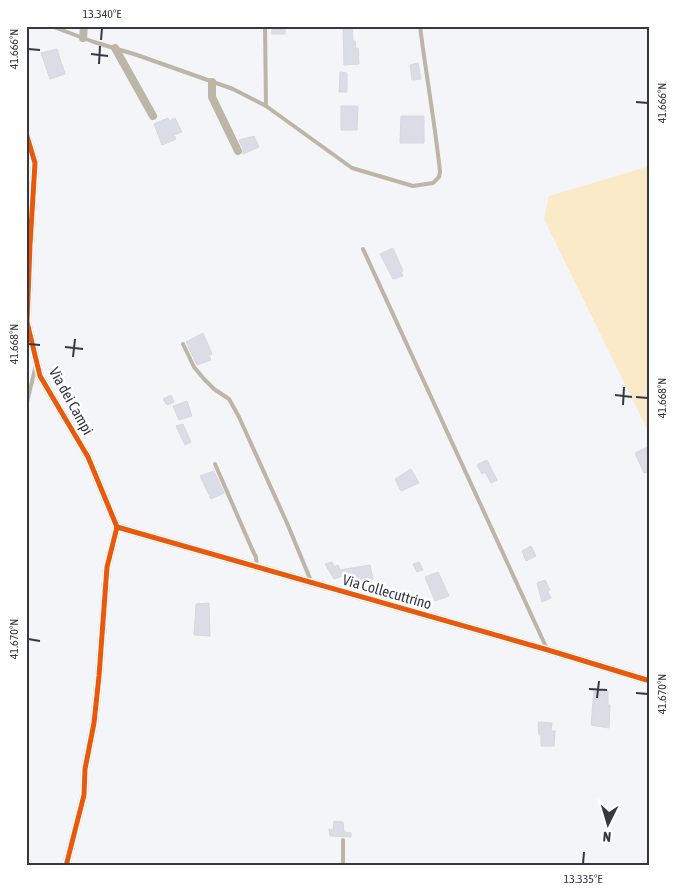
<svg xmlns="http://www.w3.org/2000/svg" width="676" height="892" font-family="'Asap Condensed',sans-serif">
	<rect width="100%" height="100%" fill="#f4f5f9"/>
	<polygon fill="#faeac7" points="650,166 650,435 544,219 549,196"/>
	<g fill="#dadde6" stroke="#d6d8de">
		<rect x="272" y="26" width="13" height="8"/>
		<polygon points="343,26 352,26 353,41 355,41 356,49 358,48 359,64 344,65"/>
		<polygon points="57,49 65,74 50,79 41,53"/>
		<polygon points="418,63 421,79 412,80 410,65"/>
		<polygon points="340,72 347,73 347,92 339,92"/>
		<polygon points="341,106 358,106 357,130 341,130"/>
		<polygon points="401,116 424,116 424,143 400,143"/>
		<polygon points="168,118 169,121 175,118 182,132 174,135 176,139 162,145 154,124"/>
		<polygon points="254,136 259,147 243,154 243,149 239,140"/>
		<polygon points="393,248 403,271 401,272 403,276 393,279 380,254"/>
		<polygon points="203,333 212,354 209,355 211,360 197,365 186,342"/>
		<polygon points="171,395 174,402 167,405 163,399"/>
		<polygon points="187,401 192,416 179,420 173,406"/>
		<polygon points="183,424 191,442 185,445 176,426"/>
		<polygon points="650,446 650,471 644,473 635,453"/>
		<polygon points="487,460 497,480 491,483 485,472 482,474 477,465"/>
		<polygon points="411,469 419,483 401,491 395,479"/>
		<polygon points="214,471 224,493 211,499 200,476"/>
		<polygon points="531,546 536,556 526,561 522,551"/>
		<polygon points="332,562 334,567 338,565 340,570 370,565 373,579 368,579 368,582 352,584 349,574 334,579 325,564"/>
		<polygon points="419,562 423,570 417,572 413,564"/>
		<polygon points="438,572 449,596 435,601 425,577"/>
		<polygon points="545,580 550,590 548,592 551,598 542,602 537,583"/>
		<polygon points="209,603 210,636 194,635 196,604"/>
		<polygon points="594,691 608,691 608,705 610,705 609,728 591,725"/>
		<polygon points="538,722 552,723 551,731 555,731 554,746 541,746 541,735 539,735"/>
		<polygon points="334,821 343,822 344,832 351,833 351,837 330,836 329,829 333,830"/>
	</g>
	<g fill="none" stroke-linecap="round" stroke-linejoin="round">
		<g stroke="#bdb5a5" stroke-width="4">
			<path d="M51,26L94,42L137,55L233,89L266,106L352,168L413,186L433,183L439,177L440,172C435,123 426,75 420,26"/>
			<polyline points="265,26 266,106"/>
			<polyline points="363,249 547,649"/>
			<polyline points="183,344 194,367 204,379 214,389 229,399 239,417 287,523 311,581"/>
			<polyline points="26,406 36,365"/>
			<polyline points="649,436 650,438"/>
			<polyline points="215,464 252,549 256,557 257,567"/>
			<polyline points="343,866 343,840"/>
		</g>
		<g stroke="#bdb5a5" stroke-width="8">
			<polyline points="83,38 84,26"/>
			<polyline points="115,48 153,116"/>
			<polyline points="212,82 212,97 238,151"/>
			<polyline points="26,133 35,163 30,245 27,322 40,376 88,457 117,527"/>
			<polyline points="117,527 548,650 650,681"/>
			<polyline points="66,866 84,795 85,769 94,723 99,676 107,567 117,527"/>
		</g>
		<defs>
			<g id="cycleway">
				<polyline points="26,133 35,163 30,245 27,322 40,376 88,457 117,527"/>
				<polyline points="117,527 548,650 650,681"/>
				<polyline points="66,866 84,795 85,769 94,723 99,676 107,567 117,527"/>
			</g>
		</defs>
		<use href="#cycleway" stroke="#fff" stroke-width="8"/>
		<use href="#cycleway" stroke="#e8590c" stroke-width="5"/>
	</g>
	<path fill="none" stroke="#363841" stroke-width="2" d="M101,40L102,28M28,49L40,50M91,54L108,56M99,64L100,46M636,102L648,103M28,344L40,345M65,347L83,349M73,357L75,339M615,395L632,397M636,397L648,398M623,405L624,387M28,639L40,641M589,689L607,690M636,693L648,694M597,698L599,681M583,864L584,852"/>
	<g text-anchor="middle" stroke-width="5" stroke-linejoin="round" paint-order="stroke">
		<g font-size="15" fill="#363841" stroke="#fff">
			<text transform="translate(71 401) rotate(61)" y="5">Via dei Campi</text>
			<text transform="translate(387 592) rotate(16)" y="5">Via Collecuttrino</text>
		</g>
	</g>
	<rect width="676" height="892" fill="none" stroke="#ffffff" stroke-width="55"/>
	<g transform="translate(608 824) rotate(185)" stroke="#ffffff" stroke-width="4" paint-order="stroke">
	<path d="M0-4L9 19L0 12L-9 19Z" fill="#363841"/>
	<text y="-8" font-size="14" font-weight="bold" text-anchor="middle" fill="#363841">N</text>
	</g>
	<rect x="28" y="28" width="620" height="836" fill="none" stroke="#363841" stroke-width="2"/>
	<g font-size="12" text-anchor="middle" fill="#363841">
		<text x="102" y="18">13.340°E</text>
		<text transform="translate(14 49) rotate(-90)" y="4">41.666°N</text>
		<text transform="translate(662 103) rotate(-90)" y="4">41.666°N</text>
		<text transform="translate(14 344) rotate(-90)" y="4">41.668°N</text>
		<text transform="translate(662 398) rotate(-90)" y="4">41.668°N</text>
		<text transform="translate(14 639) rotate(-90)" y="4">41.670°N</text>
		<text transform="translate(662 694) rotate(-90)" y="4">41.670°N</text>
		<text x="583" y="883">13.335°E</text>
	</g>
</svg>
